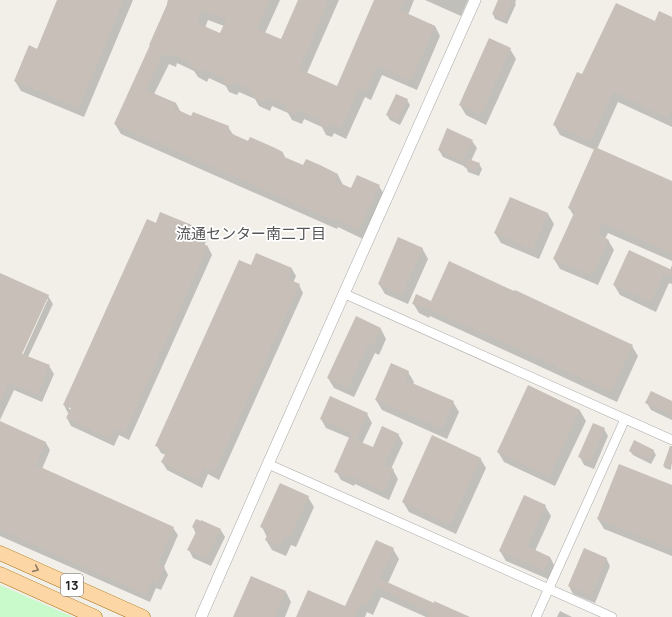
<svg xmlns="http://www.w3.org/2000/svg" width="672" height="617" font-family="Manrope,'Noto Sans JP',sans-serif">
	<rect width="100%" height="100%" fill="#f2efe9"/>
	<polygon fill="#c8facc" points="0,585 73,617 0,617"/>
	<g fill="#0003" fill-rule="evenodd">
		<polygon points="58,0 133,0 84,117 21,91 15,81 37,50"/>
		<path d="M168,0H280L265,33L281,41L299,0H339L307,73L338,87L375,0H414L408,15L435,26L440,36L417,90L382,75L371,100L365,97L346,139L334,133L332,137L326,135L322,127L304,119L302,124L292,120L288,113L272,106L270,111L259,106L255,99L239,92L237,95L229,92L226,86L209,78L207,82L198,77L194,71L177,63L176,67L169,64L154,94L176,103L181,113L191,117L228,127L234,136L249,142L283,153L286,159L304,166H319L338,175L343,185L351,189L357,176L379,186L385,196L365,240L338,227L337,229L121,134L115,124L151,46L168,4L167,3ZM208,20L224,26L220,34L205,28Z"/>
		<polygon points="425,0 468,0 461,16"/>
		<polygon points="499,0 516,0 515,3 516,4 507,24 495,19 493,14"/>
		<polygon points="672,18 672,127 618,102 597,149 672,182 672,261 608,233 605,239 608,240 614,250 598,285 560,269 554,259 574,216 569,208 595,150 560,135 554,124 583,76 655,22"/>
		<polygon points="510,49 516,59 486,125 466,115 460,105"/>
		<polygon points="407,100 410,105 400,125 390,120 387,115"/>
		<polygon points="472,141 477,148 471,161 479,164 482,169 479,176 468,172 466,167 443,157 439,150"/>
		<polygon points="511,198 548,214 554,224 539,259 501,243 495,233"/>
		<path d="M161,213L203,231L208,239L204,245L208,247L212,255L129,440L119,435L114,446L71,426L67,418L70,413H68L64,405ZM69,407L76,409L75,411L69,409Z"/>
		<polygon points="422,248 428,259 408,304 385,294 379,284"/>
		<polygon points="672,265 672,284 669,283 656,312 620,295 614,285 670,270"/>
		<polygon points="251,266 292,269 296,276 293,283 299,285 303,293 219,480 208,474 202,488 167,470 162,462 166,455 161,453 157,446"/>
		<path d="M0,275L48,296L53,304L28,357L49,366L54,374L42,402L14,390L0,420ZM46,299H48L21,359L19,358Z"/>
		<polygon points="431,302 632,346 638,356 617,402 430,316 429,318 419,313 413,303"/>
		<polygon points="381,329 386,339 379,355 375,353 354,397 334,388 328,378"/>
		<polygon points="408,372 414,382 413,384 453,402 459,412 447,439 382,410 376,400"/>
		<polygon points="529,387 580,411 586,421 555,486 504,462 498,452"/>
		<polygon points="672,402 672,420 651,410 647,403"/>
		<polygon points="367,414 372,423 362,444 374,449 398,434 403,443 391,469 393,470 398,479 389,500 355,484 354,486 341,480 336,471 350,438 326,428 321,419"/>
		<polygon points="0,422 46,443 50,450 42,469 173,528 178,535 164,567 168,575 161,590 156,588 150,602 0,536"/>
		<polygon points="604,429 608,436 594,469 584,465 580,457"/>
		<polygon points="653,450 656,455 651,464 633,455 630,451"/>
		<polygon points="480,458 486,468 456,534 409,512 403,502"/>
		<polygon points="672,458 671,470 665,468 664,466"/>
		<polygon points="672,486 672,556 604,529 598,519"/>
		<polygon points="308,497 314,507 296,547 291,545 286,556 272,550 266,540 267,537 262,527"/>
		<polygon points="545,506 551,516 535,551 550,557 555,567 550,580 506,561 500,551"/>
		<polygon points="196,520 220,529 225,537 211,566 193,558 189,550 196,534 193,527"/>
		<polygon points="393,549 399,559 388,583 434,604 467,617 426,617 381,597 373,615 367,612 365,617 297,617 345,607"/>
		<polygon points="606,558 610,566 595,603 573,594 569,586"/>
		<polygon points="286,592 291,602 285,617 234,617"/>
		<polygon points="560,611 572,617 557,617"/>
	</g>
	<g fill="#c7bfb8" fill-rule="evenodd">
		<polygon points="57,0 124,0 79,108 14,81 29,45 37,49"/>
		<path d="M169,0H270L257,29L281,39L298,0H329L299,69L337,86L374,0H405L400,10L435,26L411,81L377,66L366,91L359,88L341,129L329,124L327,128L319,125L321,120L298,110L296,115L285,110L287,106L266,97L264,102L252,96L254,92L233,82L231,86L223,82L224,78L203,69L202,72L191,67V63L172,54L170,57L163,54L146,90L176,103L174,108L191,116L193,112L229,126L228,132L248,141L250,137L273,147L283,152L282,156L303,165L306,159L320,165L338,174L335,181L351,188L357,175L380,185L359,230L333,218L332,220L114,124L150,45H149ZM203,10L226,20L220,33L197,23Z"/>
		<polygon points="498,0 513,0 504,20 492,14"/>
		<polygon points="616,3 655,21 659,11 672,17 672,109 668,118 613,92 591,141 553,125 577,72 582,74"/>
		<polygon points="489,38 511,48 481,115 459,105"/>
		<polygon points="396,94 408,99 397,121 386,115"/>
		<polygon points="447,128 473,140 463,161 438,150"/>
		<polygon points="595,147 672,181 672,254 603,223 598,234 609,240 592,276 553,259 575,211 568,208"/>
		<polygon points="468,159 480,163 476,172 464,167"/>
		<polygon points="510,197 548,213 533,250 494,233"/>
		<polygon points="160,212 204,230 198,241 208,246 125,433 115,429 110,439 66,418 71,408 63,405 147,219 156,223"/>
		<polygon points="398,237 423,248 402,295 378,284"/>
		<polygon points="629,250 672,270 672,277 664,274 651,302 613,285"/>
		<polygon points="256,253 292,268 288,279 300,284 214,473 204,468 198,481 161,462 167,451 155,446 239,260 251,265"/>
		<polygon points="449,261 514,291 515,290 633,345 611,392 483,333 483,334 424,307 424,308 412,304 416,294 431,301"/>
		<polygon points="0,273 49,295 22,354 50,365 38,395 9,383 0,403"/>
		<polygon points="356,316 381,328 373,346 369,344 348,388 327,378"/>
		<polygon points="391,363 409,371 405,380 454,401 442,429 375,400"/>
		<polygon points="528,385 580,410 549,477 497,452"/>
		<polygon points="651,391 672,401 672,415 645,403"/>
		<polygon points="330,396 368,413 356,440 373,447 382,426 399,434 384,465 394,469 384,492 350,476 349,478 334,472 351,433 320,419"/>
		<polygon points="0,421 46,442 36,465 174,527 158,564 165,567 157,583 152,581 146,595 0,530"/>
		<polygon points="593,423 605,428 590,462 578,457"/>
		<polygon points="432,435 481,458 450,525 402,502"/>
		<polygon points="634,440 654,450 649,460 629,451"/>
		<polygon points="670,446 672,446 672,463 670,468 663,466"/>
		<polygon points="619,464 672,485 672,549 597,519"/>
		<polygon points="280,483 309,496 290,538 285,536 280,546 265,540 269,531 260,527"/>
		<polygon points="524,495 546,505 527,546 550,557 544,571 499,551"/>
		<polygon points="196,519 201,521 201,520 221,529 207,559 187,550 197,530 192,527"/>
		<polygon points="376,540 394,548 380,579 434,603 434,601 470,617 427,617 429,612 376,587 367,606 361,603 355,617 296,617 308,590 345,606"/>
		<polygon points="584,548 607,558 591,596 568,586"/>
		<polygon points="251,576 286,591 275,617 233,617"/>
	</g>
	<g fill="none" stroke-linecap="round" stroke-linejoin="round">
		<defs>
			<g id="minor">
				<polyline points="345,294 672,440"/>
				<polyline points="268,464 612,617"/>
				<polyline points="536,617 625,419"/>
			</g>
			<polyline id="tertiary" points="201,617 268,464 475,0"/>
			<g id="primary">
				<polyline points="0,553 143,617"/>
				<polyline points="0,574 95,617"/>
			</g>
		</defs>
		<use href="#minor" stroke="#a9a9a9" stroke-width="10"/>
		<use href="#tertiary" stroke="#a9a9a9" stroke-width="12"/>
		<use href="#primary" stroke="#a06b00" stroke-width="15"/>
		<use href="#minor" stroke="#fff" stroke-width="9"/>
		<use href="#tertiary" stroke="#fff" stroke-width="11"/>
		<use href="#primary" stroke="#fcd6a4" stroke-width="14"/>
	</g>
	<defs><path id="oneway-chevron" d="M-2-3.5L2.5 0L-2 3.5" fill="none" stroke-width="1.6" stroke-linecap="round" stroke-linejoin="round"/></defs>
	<use stroke="#8f7c63" href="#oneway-chevron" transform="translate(36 569) rotate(24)"/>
	<g text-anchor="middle" stroke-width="3.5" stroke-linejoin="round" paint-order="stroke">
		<rect fill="#fff" stroke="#646464" stroke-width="1" x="61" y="574" width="22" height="22" rx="3"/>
		<g font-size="13" font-weight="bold" fill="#222">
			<text x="72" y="590">13</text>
		</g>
		<g font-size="15" fill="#555" stroke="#fff">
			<text x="251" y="239">流通センター南二丁目</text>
		</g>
	</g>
</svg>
